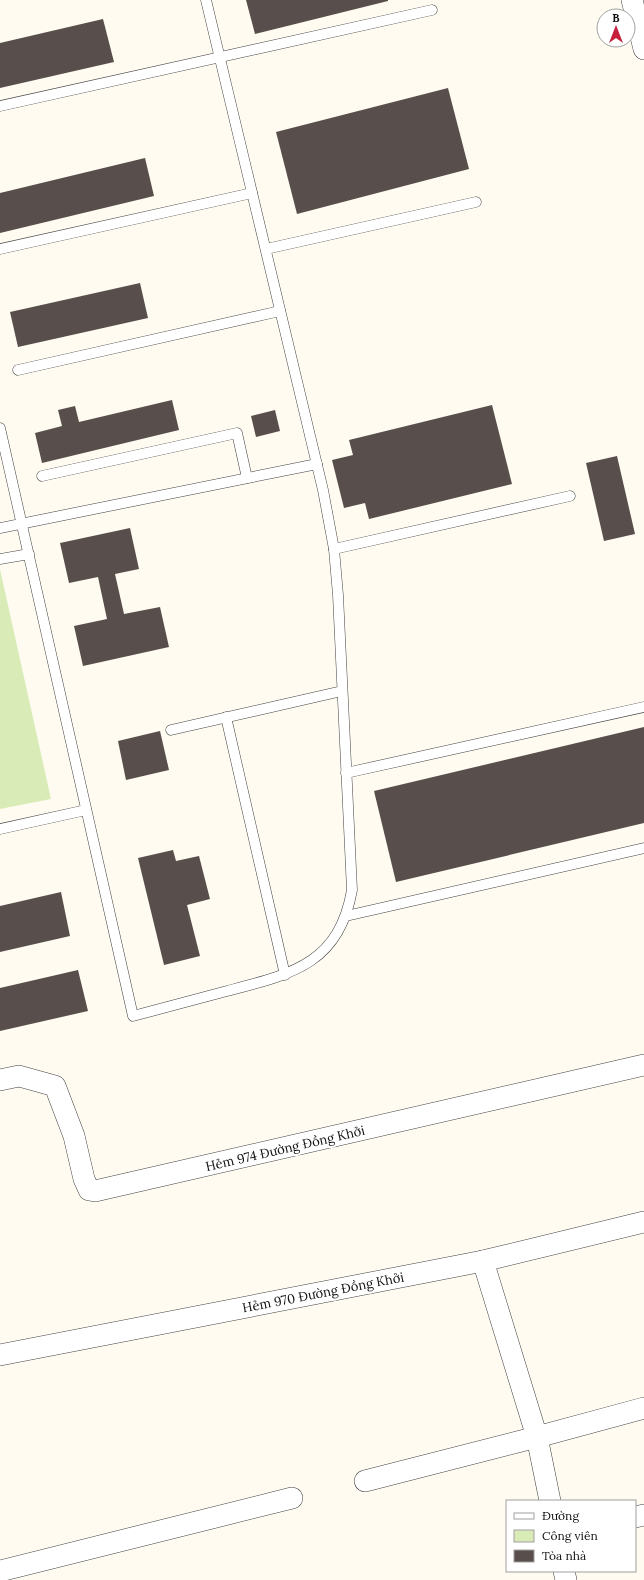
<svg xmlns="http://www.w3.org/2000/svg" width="644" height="1580" font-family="Lora,serif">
	<rect width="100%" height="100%" fill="#fffbf1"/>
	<polygon fill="#d9ecb8" points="0,569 51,799 0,809"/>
	<g fill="#584e4b">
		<polygon points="246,0 388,0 388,1 255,34"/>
		<polygon points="103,19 114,62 0,88 0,43"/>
		<polygon points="448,88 469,169 297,214 276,132"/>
		<polygon points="145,158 154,196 0,233 0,193"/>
		<polygon points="140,283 148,318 18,347 10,312"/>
		<polygon points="172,400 179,430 42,463 35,433 62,426 58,410 75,406 79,422"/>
		<polygon points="492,405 512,484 369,519 365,503 344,508 332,460 353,455 349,440"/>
		<polygon points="275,410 280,431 256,437 251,416"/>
		<polygon points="617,456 635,534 604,541 586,463"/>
		<polygon points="130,528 139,569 115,574 124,614 160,607 169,647 83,666 74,626 107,619 98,577 69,583 60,543"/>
		<polygon points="644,727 644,823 396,882 374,791"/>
		<polygon points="160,731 169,770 126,780 118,741"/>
		<polygon points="173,850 176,861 199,856 210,899 187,905 200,956 164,965 138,858"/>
		<polygon points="61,892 70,936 0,952 0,906"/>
		<polygon points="78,970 88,1011 0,1031 0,988"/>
	</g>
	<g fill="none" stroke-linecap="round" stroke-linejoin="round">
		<defs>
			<g id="lane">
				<polyline points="0,106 432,10"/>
				<polyline points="0,249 252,193"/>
				<polyline points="266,249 476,202"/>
				<polyline points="18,370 280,311"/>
				<path d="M0,428L133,1016C164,1008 196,999 227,991C292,974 339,964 352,890L338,595L334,549L323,490L206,0"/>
				<polyline points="42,476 237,433 247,478"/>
				<polyline points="0,528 317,464"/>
				<polyline points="334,549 570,496"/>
				<polyline points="0,559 29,554"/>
				<polyline points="226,717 285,975"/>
				<polyline points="171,730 342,691"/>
				<polyline points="346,773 644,707"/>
				<polyline points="0,829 86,810"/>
				<polyline points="346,916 644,848"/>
			</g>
			<g id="street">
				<polyline points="632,0 644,49"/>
				<polyline points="0,1080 19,1076 55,1086 74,1136 84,1179 89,1190 95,1191 644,1065"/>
				<polyline points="483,1261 537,1437 550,1501"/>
				<polyline points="0,1355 483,1261 644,1222"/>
				<polyline points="365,1481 537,1437 644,1408"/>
				<polyline points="635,1517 644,1515"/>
				<polyline points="0,1571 292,1498"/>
				<polyline points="564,1571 566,1580"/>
			</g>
		</defs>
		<use href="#lane" stroke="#424242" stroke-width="11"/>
		<use href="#street" stroke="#424242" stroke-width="22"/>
		<use href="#lane" stroke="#fff" stroke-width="10"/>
		<use href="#street" stroke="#fff" stroke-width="21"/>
	</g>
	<g text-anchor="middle" stroke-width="4" stroke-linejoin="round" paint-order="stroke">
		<g font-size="13" fill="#0f0f0f" stroke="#fff">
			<text transform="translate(285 1148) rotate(-13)" y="5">Hẻm 974 Đường Đồng Khởi</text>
			<text transform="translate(323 1292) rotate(-11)" y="5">Hẻm 970 Đường Đồng Khởi</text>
		</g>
	</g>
	<rect x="506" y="1500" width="130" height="72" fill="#ffffff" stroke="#9f9f9f"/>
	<rect x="514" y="1513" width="20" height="6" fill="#ffffff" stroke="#9f9f9f"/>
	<text x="542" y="1520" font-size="12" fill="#0f0f0f">Đường</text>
	<rect x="514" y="1530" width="20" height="12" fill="#d9ecb8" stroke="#9f9f9f"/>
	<text x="542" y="1540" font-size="12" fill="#0f0f0f">Công viên</text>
	<rect x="514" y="1550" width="20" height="12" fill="#584e4b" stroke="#9f9f9f"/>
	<text x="542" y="1560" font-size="12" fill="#0f0f0f">Tòa nhà</text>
	<g transform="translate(616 28)"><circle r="19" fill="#ffffff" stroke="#9f9f9f"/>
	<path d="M0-3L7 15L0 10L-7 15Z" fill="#c6203c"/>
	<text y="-6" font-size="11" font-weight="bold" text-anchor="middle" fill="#0f0f0f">B</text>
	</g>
</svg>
